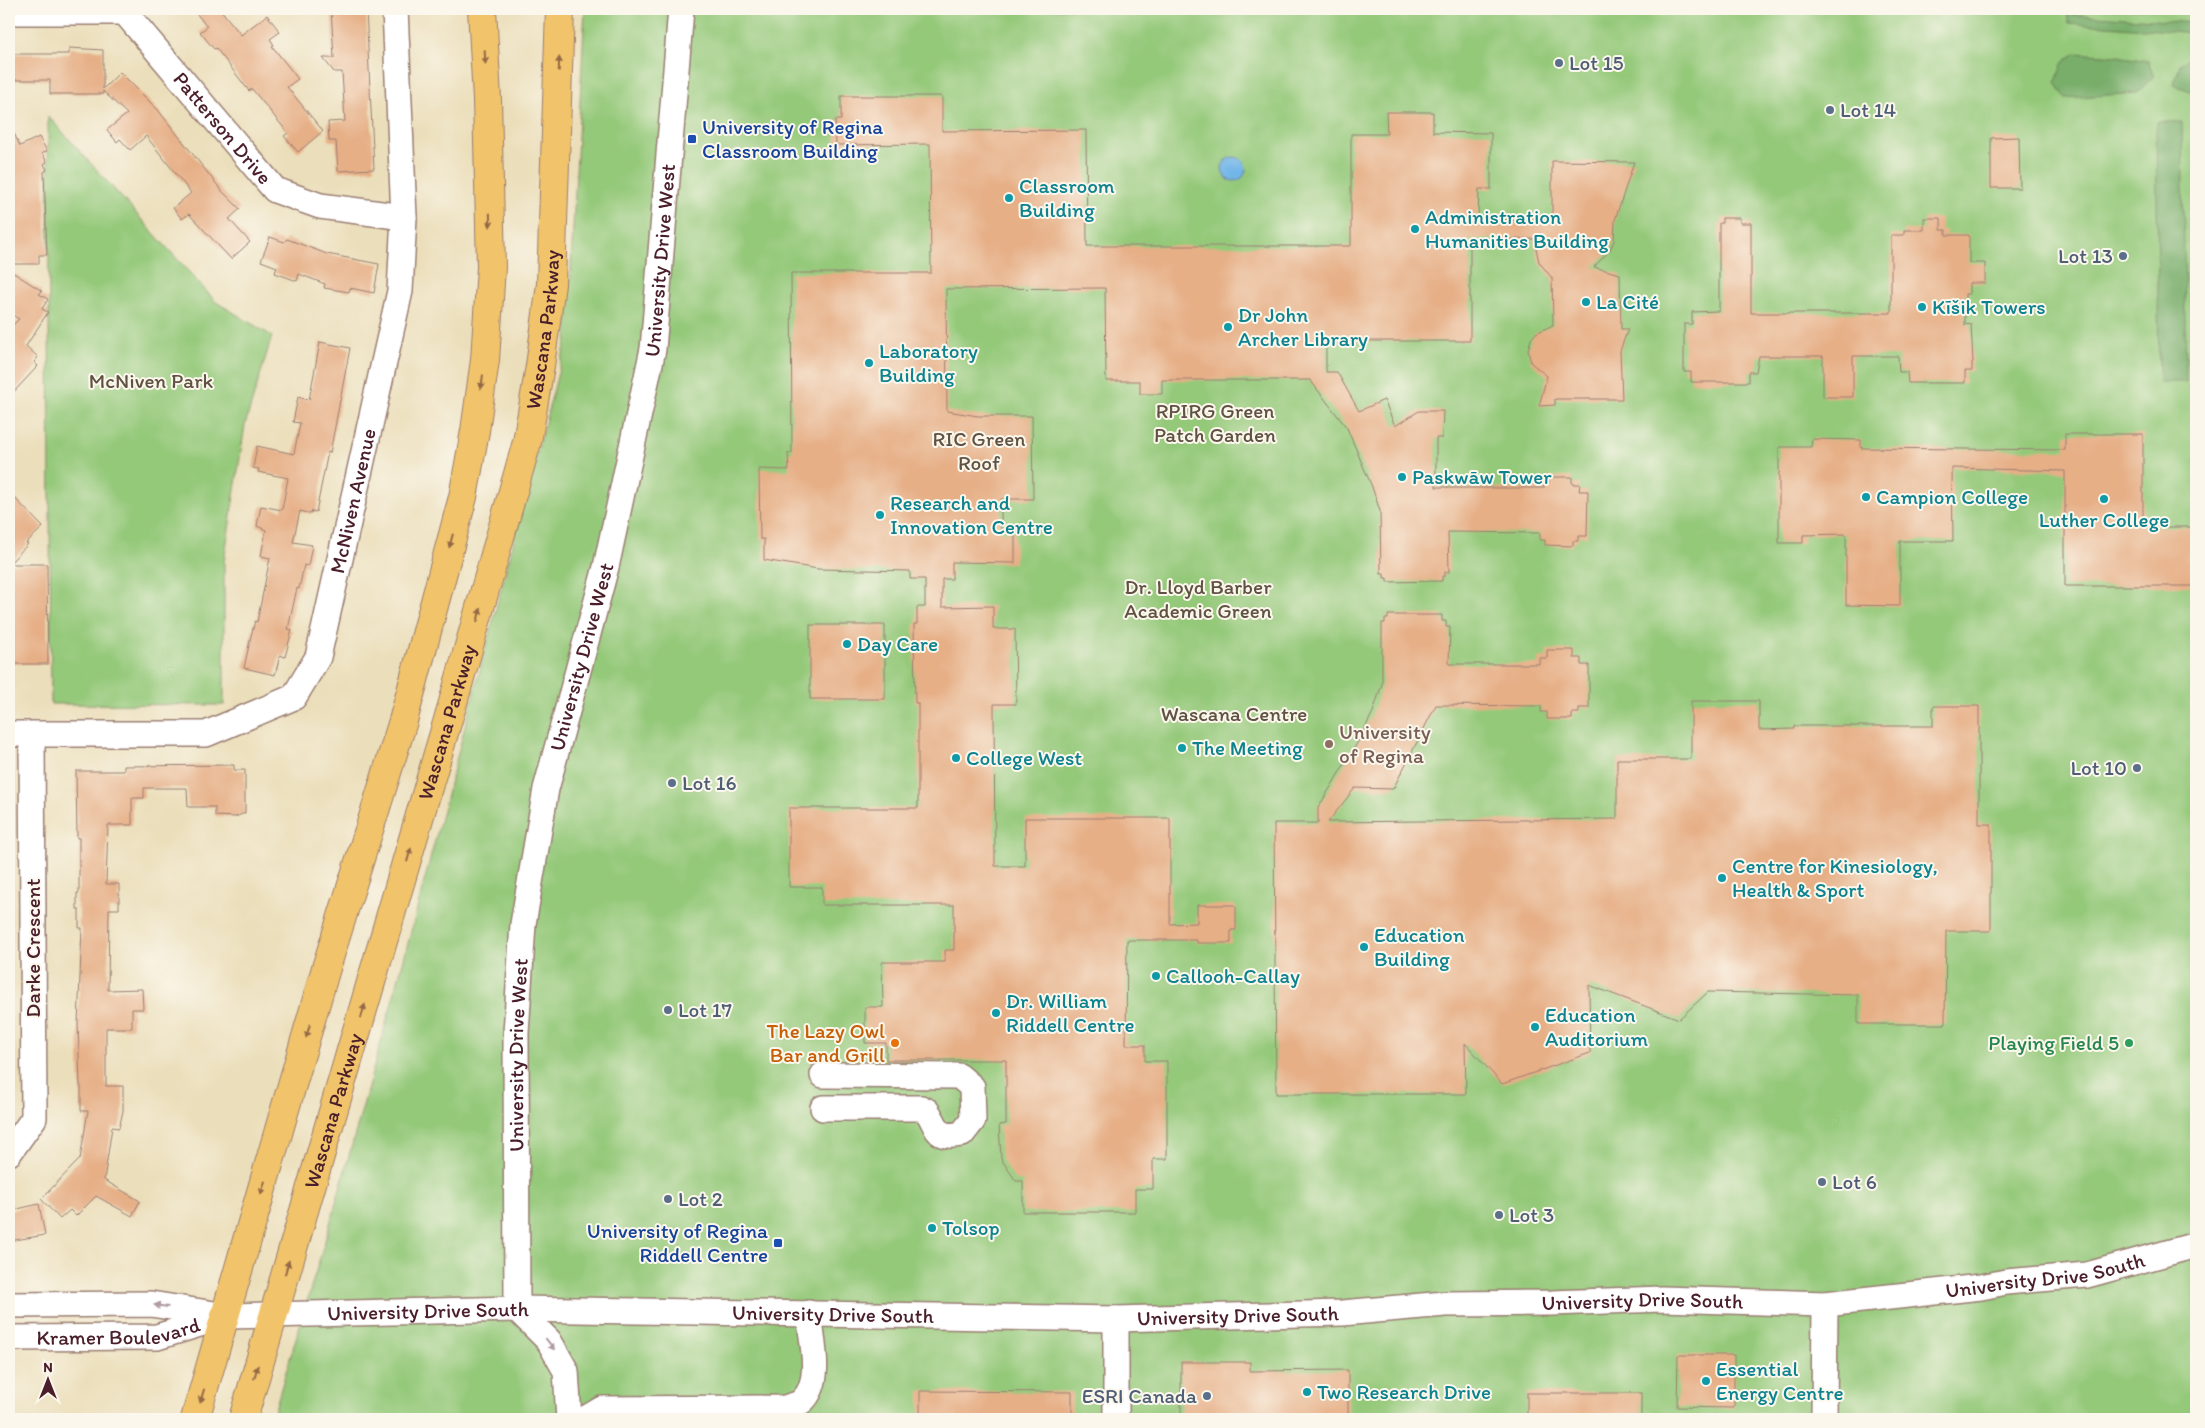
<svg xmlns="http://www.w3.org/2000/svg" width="2205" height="1428" font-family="Itim,sans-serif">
	<rect width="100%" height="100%" fill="#fbf7ec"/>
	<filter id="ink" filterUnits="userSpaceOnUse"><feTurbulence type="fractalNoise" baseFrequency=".02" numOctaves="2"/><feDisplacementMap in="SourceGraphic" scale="10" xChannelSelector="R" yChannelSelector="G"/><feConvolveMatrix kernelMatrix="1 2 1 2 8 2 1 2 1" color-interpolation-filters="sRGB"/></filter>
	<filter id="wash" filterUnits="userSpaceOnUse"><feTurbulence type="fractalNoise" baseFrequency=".0096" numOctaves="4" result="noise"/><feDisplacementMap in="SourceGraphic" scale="20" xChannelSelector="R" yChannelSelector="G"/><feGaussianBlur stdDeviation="1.12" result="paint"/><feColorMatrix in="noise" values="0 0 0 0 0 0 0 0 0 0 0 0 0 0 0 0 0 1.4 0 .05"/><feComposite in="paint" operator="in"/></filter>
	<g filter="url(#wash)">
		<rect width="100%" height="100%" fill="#ebdeba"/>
		<g fill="#95c97a" stroke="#707452">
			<polygon points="585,9 2196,9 2196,1419 272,1419 330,1224 402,966 567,339"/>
			<polygon points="48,116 216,302 272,336 245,425 224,561 224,705 51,704"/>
		</g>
		<g fill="#78ad6a" stroke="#61664a">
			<polygon points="2067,14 2196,23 2196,33 2069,23"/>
			<polygon points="2075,53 2117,56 2148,61 2154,76 2137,93 2065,98 2056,82 2062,64"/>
			<polygon points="2196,55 2196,93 2174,85 2180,64"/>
			<polygon points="2156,122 2182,122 2186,382 2159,382"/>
		</g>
		<circle fill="#72b6e8" stroke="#5e6a8a" cx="1234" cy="169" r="12"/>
		<g id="blocks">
			<g fill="#e6af86">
				<polygon points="193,9 220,9 241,35 267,15 280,32 270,39 274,45 272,46 298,79 287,87 323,131 298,152 284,136 288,133 252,89 249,91 216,48 214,49 200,32 207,27"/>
				<polygon points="331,9 366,9 374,169 338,171 336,141 329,141 328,122 345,121 342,72 334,72 323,58 334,58"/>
				<polygon points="69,48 103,50 103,89 120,72 158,110 222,191 240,209 229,219 250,242 231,259 189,214 182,219 173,208 191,193 146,136 130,150 120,139 117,142 107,130 127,114 103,91 103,94 50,94 50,80 9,80 9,54 69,54"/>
				<polygon points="841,96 942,96 942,131 1086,130 1087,246 1351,246 1351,134 1387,134 1386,112 1433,112 1433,132 1491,133 1491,189 1479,189 1478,220 1552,219 1552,161 1634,162 1615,220 1614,241 1610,250 1594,267 1620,274 1621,329 1628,329 1620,351 1622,399 1555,399 1555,405 1539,406 1547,376 1531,363 1528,350 1531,339 1536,333 1553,325 1552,278 1539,262 1534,239 1470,239 1470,341 1326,341 1326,372 1337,372 1359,411 1384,400 1395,426 1419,411 1443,411 1442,438 1436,438 1436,487 1448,487 1448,488 1544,488 1544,483 1549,483 1549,477 1572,477 1572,484 1580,484 1579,491 1588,491 1587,536 1578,536 1578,541 1573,541 1573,546 1545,545 1545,540 1540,540 1540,533 1448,532 1449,572 1445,572 1445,576 1442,576 1442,581 1387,582 1387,578 1384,578 1384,574 1381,574 1380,511 1372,487 1347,428 1310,380 1162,380 1162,394 1140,394 1140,381 1106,381 1105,288 946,289 947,411 978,416 1032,416 1033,499 1001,499 1001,532 1015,532 1015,563 952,562 952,579 942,579 942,607 993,606 993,629 1015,629 1016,704 994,704 995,866 1025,866 1025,818 1170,818 1170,924 1197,923 1197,905 1234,905 1236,908 1236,930 1231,930 1231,943 1197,943 1197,940 1127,940 1126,1045 1145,1045 1145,1061 1167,1061 1167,1159 1153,1159 1153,1189 1135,1189 1135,1212 1023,1212 1023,1181 1016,1181 1001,1159 999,1125 1006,1124 1006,1060 886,1060 886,1043 865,1043 865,1007 883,1007 882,962 945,962 945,950 954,950 954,905 822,905 822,887 789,887 789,808 918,808 918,703 915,703 914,624 917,624 917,607 925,607 925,579 910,579 910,571 818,569 764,560 764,539 760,539 759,469 789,470 788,453 792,453 791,273 931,273 930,144 836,145 835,120 841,120"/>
				<polygon points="9,123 20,146 39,137 47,151 42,153 47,162 44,164 47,170 44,172 47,255 39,255 39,264 9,264"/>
				<polygon points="2019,137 2020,188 1991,188 1991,138"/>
				<polygon points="1722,218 1740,218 1740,223 1751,223 1751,313 1891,313 1891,235 1904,235 1904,230 1924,230 1924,218 1941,218 1941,230 1946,230 1946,235 1969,235 1969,263 1985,263 1985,283 1969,283 1969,294 1965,294 1965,325 1971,324 1973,362 1972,362 1972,371 1965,371 1965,383 1908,383 1907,372 1899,372 1898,356 1853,356 1853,397 1823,397 1823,356 1759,356 1756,372 1749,372 1749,382 1691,382 1691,372 1684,372 1684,324 1692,324 1692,312 1719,311 1719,223 1722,223"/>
				<polygon points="270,237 284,242 287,239 327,254 379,264 374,293 350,288 349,292 324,288 325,284 299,274 297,281 275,273 277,267 261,261"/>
				<polygon points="9,270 42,291 39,294 48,299 42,309 48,312 26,346 38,357 34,362 38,366 9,397 9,329 19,319 9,313"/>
				<polygon points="320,342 350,348 330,453 328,452 316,512 312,511 311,514 300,511 293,542 312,545 308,566 304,565 299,589 297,588 288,629 292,630 285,657 280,655 275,675 244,668 251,636 255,621 257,622 270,558 261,556 266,530 257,526 261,506 282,510 288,478 258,472 259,469 253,468 257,446 294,454 300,423 293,422 298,397 309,400"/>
				<polygon points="2065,434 2143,434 2143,527 2196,527 2196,586 2065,586 2065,471 1952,468 1953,541 1900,541 1900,606 1846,605 1846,534 1803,535 1803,543 1779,543 1779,447 1811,447 1812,439 1861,440 1861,448 2065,450"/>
				<polygon points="9,492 43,527 26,543 28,544 9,564 47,564 48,664 9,664"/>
				<polygon points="1388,615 1442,615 1442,621 1446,621 1446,627 1450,627 1449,664 1539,664 1539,658 1547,658 1547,650 1574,650 1574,658 1581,658 1581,665 1589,665 1589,708 1579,708 1579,713 1572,713 1572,719 1547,719 1547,712 1541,712 1541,706 1436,705 1393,789 1355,788 1328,822 1617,819 1617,759 1691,759 1691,701 1759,701 1759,730 1794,729 1794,726 1933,726 1933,706 1979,706 1979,824 1991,824 1991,931 1946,931 1945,1024 1858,1024 1858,995 1708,992 1679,1019 1589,985 1590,1053 1502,1084 1465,1043 1466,1094 1276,1094 1274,823 1318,823 1318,808 1359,740 1373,712 1382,684 1382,623 1385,623 1385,619 1388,619"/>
				<rect x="810" y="625" width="75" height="74"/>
				<polygon points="234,765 234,770 245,770 245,813 235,817 215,816 215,807 188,807 187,788 144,788 144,798 132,798 132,825 108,825 106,884 119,884 119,909 109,909 108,990 142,989 143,1009 132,1009 132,1028 106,1028 106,1086 123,1086 123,1111 119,1128 112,1127 104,1180 140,1201 132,1216 96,1196 76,1216 70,1210 60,1219 41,1199 80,1159 88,1111 81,1111 81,1086 80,1086 78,1024 82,928 79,928 79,909 77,909 77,893 79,893 79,838 77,838 76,771 124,771 124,766"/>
				<polygon points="39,1204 45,1235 9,1241 9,1211"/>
				<polygon points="1678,1355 1734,1355 1734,1408 1677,1407"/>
				<polygon points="1181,1362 1250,1362 1250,1371 1348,1370 1348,1419 1181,1419"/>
				<polygon points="920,1391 1072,1392 1072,1419 920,1419"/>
				<rect x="1527" y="1393" width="114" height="26"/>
			</g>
		</g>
	</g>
	<g filter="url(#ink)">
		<use href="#blocks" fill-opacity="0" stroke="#9a7e72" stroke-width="1"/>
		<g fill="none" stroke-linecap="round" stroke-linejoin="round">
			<defs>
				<g id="minor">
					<path id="s1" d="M122,9L275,190L320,206L404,217"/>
					<polyline points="9,12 124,12"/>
					<path id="s2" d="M9,734H206L294,697L318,657L400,291L404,217L395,9"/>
					<path d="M823,1108H921L927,1111C940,1129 933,1139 962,1134L973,1120L972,1087L959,1076L823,1075"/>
					<polyline points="9,1153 34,1118 32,735"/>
					<path id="s3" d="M9,1305L151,1304L227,1316L517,1309L1116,1319L1342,1313L1445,1304L1552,1303L1662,1299L1825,1304L1981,1287L2006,1282L2087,1275L2196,1245"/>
					<path id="s4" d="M517,1309L516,1033L523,924L546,789L606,567L653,349L681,9"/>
					<polyline points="517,1309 549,1341 566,1371 569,1419"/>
					<polyline points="1116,1319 1116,1419"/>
					<path id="s5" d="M9,1338L157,1337L219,1318"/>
					<path d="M585,1419L602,1409L785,1408C790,1406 798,1405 802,1401C824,1381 811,1339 809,1313"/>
					<polyline points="1824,1419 1825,1304"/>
				</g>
				<g id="major">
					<polyline points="195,1419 326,968 403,721 463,497 475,431 485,360 491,267 487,99 482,9"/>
					<path id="s6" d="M243,1419L454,699L527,442L540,366L551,284L560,9"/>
				</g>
			</defs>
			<use href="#minor" stroke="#9a7e72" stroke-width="28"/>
			<use href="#major" stroke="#9a7e72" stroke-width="30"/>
			<use href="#minor" stroke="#fff" stroke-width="25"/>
			<use href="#major" stroke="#f1c36a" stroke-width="28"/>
		</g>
		<defs><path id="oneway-solid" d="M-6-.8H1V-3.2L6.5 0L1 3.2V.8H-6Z" transform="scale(1.25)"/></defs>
		<g fill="#956947">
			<use href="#oneway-solid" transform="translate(485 57) rotate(87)"/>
			<use href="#oneway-solid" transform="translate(559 64) rotate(-88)"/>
			<use href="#oneway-solid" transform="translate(490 220) rotate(89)"/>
			<use href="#oneway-solid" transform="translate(482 382) rotate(98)"/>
			<use href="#oneway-solid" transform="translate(451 541) rotate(105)"/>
			<use href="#oneway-solid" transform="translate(479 615) rotate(-74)"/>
			<use href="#oneway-solid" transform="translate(409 855) rotate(-74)"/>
			<use href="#oneway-solid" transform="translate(363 1011) rotate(-74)"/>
			<use href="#oneway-solid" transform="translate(308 1031) rotate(106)"/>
			<use href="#oneway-solid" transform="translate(263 1188) rotate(106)"/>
			<use href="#oneway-solid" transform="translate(287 1267) rotate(-74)"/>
			<use href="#oneway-solid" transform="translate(256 1372) rotate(-74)"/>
			<use href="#oneway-solid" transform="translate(202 1396) rotate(107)"/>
		</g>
		<g fill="#ae9aa0">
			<use href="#oneway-solid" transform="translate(161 1306) rotate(-172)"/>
			<use href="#oneway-solid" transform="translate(550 1344) rotate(52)"/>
		</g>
	</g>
	<g fill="#5c6f8a" stroke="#fbf7ec" stroke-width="2">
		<circle cx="1559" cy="63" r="5"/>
		<circle cx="1830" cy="110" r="5"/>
		<circle cx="2123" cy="256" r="5"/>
		<circle cx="2137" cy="768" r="5"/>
		<circle cx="672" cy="783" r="5"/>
		<circle cx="668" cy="1010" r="5"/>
		<circle cx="1822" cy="1182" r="5"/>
		<circle cx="668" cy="1199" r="5"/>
		<circle cx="1499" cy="1215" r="5"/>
		<circle cx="1207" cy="1396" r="5"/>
	</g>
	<g fill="#1a4fb4" stroke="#fbf7ec" stroke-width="2">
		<rect x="687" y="134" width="10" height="10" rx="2.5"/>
		<rect x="773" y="1238" width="10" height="10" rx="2.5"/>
	</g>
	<g fill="#0f9aa8" stroke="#fbf7ec" stroke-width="2">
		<circle cx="1009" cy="198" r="5"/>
		<circle cx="1415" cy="229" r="5"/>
		<circle cx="1586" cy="302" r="5"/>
		<circle cx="1922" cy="307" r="5"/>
		<circle cx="1228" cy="327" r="5"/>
		<circle cx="869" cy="363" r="5"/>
		<circle cx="1402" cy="477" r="5"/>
		<circle cx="1866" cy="497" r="5"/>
		<circle cx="2104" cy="499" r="5"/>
		<circle cx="880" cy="515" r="5"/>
		<circle cx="847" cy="644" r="5"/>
		<circle cx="1182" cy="748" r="5"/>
		<circle cx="956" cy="758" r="5"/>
		<circle cx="1722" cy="878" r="5"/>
		<circle cx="1364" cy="947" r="5"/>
		<circle cx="1156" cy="976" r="5"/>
		<circle cx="996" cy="1013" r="5"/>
		<circle cx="1535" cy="1027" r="5"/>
		<circle cx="932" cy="1228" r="5"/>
		<circle cx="1706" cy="1381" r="5"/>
		<circle cx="1307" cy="1392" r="5"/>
	</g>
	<circle fill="#8d6e63" stroke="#fbf7ec" stroke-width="2" cx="1329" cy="744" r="5"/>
	<circle fill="#e8710a" stroke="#fbf7ec" stroke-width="2" cx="895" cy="1043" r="5"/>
	<circle fill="#2e9e5b" stroke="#fbf7ec" stroke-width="2" cx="2129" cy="1043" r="5"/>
	<g text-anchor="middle" stroke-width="4" stroke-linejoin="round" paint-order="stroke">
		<g font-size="21" fill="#4e5e75" stroke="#fbf7ec" text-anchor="start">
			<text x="1569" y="70">Lot 15</text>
			<text x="1840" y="117">Lot 14</text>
			<text x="2113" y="263" text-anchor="end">Lot 13</text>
			<text x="2127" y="775" text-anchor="end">Lot 10</text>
			<text x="682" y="790">Lot 16</text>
			<text x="678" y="1017">Lot 17</text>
			<text x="1832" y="1189">Lot 6</text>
			<text x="678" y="1206">Lot 2</text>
			<text x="1509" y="1222">Lot 3</text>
			<text x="1197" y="1403" text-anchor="end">ESRI Canada</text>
		</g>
		<g font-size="21" fill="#164399" stroke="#fbf7ec" text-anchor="start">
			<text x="702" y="134">University of Regina<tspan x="702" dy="24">Classroom Building</tspan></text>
			<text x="768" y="1238" text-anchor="end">University of Regina<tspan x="768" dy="24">Riddell Centre</tspan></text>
		</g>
		<g font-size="21" fill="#4a1f2b" stroke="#fbf7ec">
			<text dy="7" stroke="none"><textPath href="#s1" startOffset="156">Patterson Drive</textPath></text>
			<text dy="7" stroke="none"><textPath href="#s4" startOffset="1064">University Drive West</textPath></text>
			<text dy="7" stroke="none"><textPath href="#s6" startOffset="1131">Wascana Parkway</textPath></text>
			<text dy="7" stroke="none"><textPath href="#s2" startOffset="499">McNiven Avenue</textPath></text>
			<text dy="7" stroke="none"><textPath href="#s4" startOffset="659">University Drive West</textPath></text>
			<text dy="7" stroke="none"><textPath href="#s6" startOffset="726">Wascana Parkway</textPath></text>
			<text transform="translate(33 948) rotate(-90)" y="7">Darke Crescent</text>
			<text dy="7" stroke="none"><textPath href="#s4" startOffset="254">University Drive West</textPath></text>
			<text dy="7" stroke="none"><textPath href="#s6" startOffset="321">Wascana Parkway</textPath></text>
			<text dy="7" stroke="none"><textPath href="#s3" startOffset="2040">University Drive South</textPath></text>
			<text dy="7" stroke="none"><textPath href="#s3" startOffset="1635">University Drive South</textPath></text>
			<text dy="7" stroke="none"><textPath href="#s3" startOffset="420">University Drive South</textPath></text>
			<text dy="7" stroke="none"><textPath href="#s3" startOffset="825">University Drive South</textPath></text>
			<text dy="7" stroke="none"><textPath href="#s3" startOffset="1230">University Drive South</textPath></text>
			<text dy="7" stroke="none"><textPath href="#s5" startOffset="110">Kramer Boulevard</textPath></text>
		</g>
		<g font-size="21" fill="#0d838f" stroke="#fbf7ec" text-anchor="start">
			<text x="1019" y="193">Classroom<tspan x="1019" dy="24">Building</tspan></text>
			<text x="1425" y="224">Administration<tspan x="1425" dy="24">Humanities Building</tspan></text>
			<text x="1596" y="309">La Cité</text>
			<text x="1932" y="314">Kīšik Towers</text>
			<text x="1238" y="322">Dr John<tspan x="1238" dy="24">Archer Library</tspan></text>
			<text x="879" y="358">Laboratory<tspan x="879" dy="24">Building</tspan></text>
			<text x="1412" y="484">Paskwāw Tower</text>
			<text x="1876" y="504">Campion College</text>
			<text x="890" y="510">Research and<tspan x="890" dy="24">Innovation Centre</tspan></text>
			<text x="2104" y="527" text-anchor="middle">Luther College</text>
			<text x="857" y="651">Day Care</text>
			<text x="1192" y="755">The Meeting</text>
			<text x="966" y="765">College West</text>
			<text x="1732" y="873">Centre for Kinesiology,<tspan x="1732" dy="24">Health &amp; Sport</tspan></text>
			<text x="1374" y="942">Education<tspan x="1374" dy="24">Building</tspan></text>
			<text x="1166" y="983">Callooh-Callay</text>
			<text x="1006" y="1008">Dr. William<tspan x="1006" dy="24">Riddell Centre</tspan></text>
			<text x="1545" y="1022">Education<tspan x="1545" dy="24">Auditorium</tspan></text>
			<text x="942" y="1235">Tolsop</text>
			<text x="1716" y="1376">Essential<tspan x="1716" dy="24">Energy Centre</tspan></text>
			<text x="1317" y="1399">Two Research Drive</text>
		</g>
		<g font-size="21" fill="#605243" stroke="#fbf7ec">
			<text x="151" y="388">McNiven Park</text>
			<text x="1215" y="418">RPIRG Green<tspan x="1215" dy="24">Patch Garden</tspan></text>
			<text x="979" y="446">RIC Green<tspan x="979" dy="24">Roof</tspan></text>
			<text x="1198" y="594">Dr. Lloyd Barber<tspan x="1198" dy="24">Academic Green</tspan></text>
			<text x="1234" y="721">Wascana Centre</text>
		</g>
		<g font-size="21" fill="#785e54" stroke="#fbf7ec" text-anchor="start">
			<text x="1339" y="739">University<tspan x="1339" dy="24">of Regina</tspan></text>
		</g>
		<g font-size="21" fill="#c56008" stroke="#fbf7ec" text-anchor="end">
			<text x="885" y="1038">The Lazy Owl<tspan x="885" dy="24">Bar and Grill</tspan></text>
		</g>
		<g font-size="21" fill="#27864d" stroke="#fbf7ec" text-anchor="end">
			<text x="2119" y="1050">Playing Field 5</text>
		</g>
	</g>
	<rect width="2205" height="1428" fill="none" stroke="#fbf7ec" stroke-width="30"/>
	<g transform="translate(48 1380)" stroke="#fbf7ec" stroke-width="4" paint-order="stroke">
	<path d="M0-4L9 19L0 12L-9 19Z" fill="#4a1f2b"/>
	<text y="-8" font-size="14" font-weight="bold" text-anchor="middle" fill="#4a1f2b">N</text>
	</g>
</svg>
